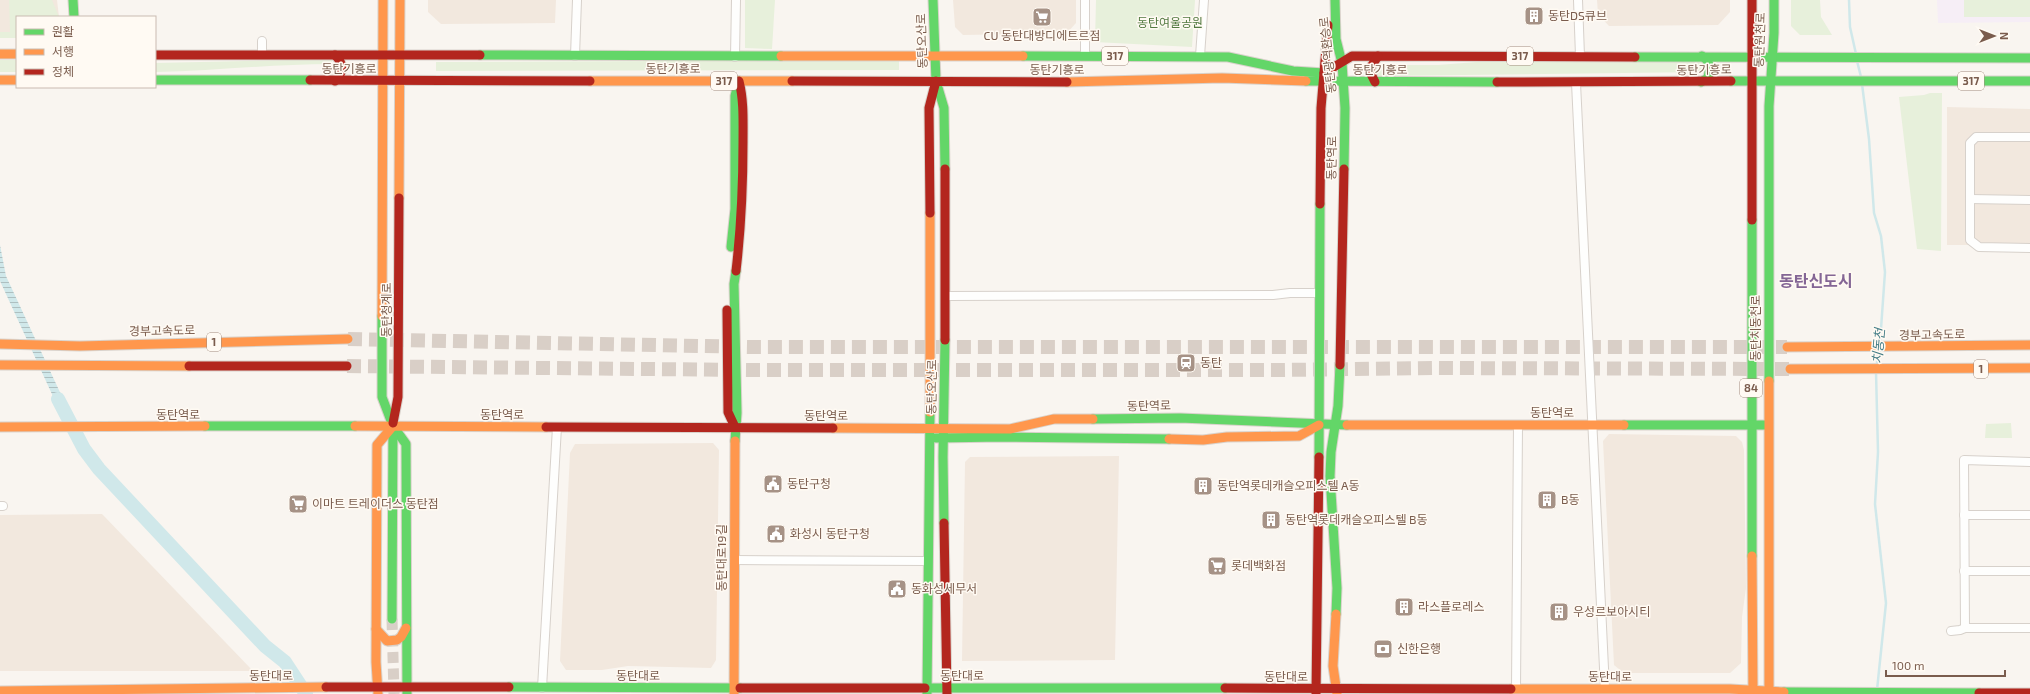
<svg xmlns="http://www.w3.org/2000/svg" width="2030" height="694" font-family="'Exo 2','Noto Sans KR',sans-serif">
	<defs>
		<pattern id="water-rules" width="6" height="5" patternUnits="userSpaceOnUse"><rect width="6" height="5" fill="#d0e8ea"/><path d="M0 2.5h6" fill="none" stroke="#aebfc0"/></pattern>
	</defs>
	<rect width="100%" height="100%" fill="#f9f5f0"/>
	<g fill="#f2e8de">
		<polygon points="0,0 57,0 59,17 17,17 17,38 0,38"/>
		<polygon points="428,0 556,0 555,23 441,24 428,12"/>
		<polygon points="953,0 1076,0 1076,23 1067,33 963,35 955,27"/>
		<polygon points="1597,0 1730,0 1730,12 1718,25 1609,26 1598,14"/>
		<polygon points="1947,107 2030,109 2030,245 1947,245"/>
		<polygon points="1609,434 1736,436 1742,442 1744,450 1746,588 1742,617 1741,663 1730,673 1624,673 1614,665 1603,441"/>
		<polygon points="713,443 719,450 716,660 711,668 628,666 602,670 566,670 560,661 570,453 575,444"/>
		<polygon points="1119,456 1115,660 962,661 965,462 970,457"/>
		<polygon points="102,514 253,671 0,671 0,515"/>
	</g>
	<polygon fill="#f6eef6" points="1937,0 2030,0 2030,22 1938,23"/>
	<g fill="#e7f0db">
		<polygon points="9,0 52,0 59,17 17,17 17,38 0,38 0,32 10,32"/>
		<polygon points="745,0 775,0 772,49 745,48"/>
		<polygon points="1096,0 1195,0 1192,47 1095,42"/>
		<polygon points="1791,0 1820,0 1821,17 1832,35 1800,35 1791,26"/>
		<rect x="1964" y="0" width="66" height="17"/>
		<path d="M332,59V64C273,64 214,71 155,72V63Z"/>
		<polygon points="1699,59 1703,64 1704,72 1378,76 1373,68 1375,65 1438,65 1502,60"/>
		<rect x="0" y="60" width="17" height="12"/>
		<polygon points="899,60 899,70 436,71 436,62"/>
		<polygon points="1930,93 1942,93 1941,251 1917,249 1899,97 1924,95"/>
		<polygon points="2011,423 2012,438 1985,438 1986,424"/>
	</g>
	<polygon fill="url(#water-rules)" points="0,245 6,276 71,416 62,416 0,281"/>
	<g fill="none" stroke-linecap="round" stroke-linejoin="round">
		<g stroke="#d0e8ea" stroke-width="2.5">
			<polyline points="1849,0 1850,27 1856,54"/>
			<polyline points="1857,61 1861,77"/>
			<polyline points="1862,84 1869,139 1874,213 1881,236 1885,272 1880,343"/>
			<polyline points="1877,363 1878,352"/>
			<polyline points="1876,372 1878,452 1875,504 1886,603 1877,690"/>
		</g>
		<polyline stroke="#d0e8ea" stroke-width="14" points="58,399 84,449 99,469 265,646 285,662 306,694"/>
		<polyline stroke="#d9cfc7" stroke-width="11" stroke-dasharray="11 5.5" stroke-linecap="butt" points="392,619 394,694"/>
		<g stroke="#d9cfc7" stroke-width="14" stroke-dasharray="14 7" stroke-linecap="butt">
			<polyline points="348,339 751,347 1787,347"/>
			<polyline points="347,366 746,370 1281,370 1434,368 1790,369"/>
		</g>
		<defs>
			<g id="street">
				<polyline points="1578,0 1580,56"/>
				<polyline points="262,41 262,55"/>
				<polyline points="1085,55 1085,0"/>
				<polyline points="575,56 577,0"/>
				<polyline points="1200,56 1204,0"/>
				<polyline points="735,57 736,0"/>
				<polyline points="1576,83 1605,689"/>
				<polyline points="2030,137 1976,137 1970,143 1970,240 1979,247 2030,248"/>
				<polyline points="1970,199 2030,200"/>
				<polyline points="946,296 1273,295 1290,293 1320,293"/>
				<polyline points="0,506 3,506"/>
				<polyline points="1964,515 2030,515"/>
				<polyline points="734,560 928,561"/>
				<polyline points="1964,571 2030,571"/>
				<polyline points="1965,628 2030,628"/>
				<polyline points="1951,631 1960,630 1965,628 1964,460 2030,462"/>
				<polyline points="542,688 557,427"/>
				<polyline points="1516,689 1518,425"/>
			</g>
			<g id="fast">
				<polyline points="73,0 74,17"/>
				<polyline points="933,0 936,81 944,108 945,169"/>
				<polyline points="1335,0 1336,39 1342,63 1345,108 1344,169"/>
				<polyline points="480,55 781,56"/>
				<polyline points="1023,56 1228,57 1293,71 1324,73"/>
				<polyline points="1635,57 2030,58"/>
				<polyline points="155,80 310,80"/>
				<polyline points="1306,81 1497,82"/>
				<polyline points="1731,81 2030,81"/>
				<path d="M1701,82L1708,78C1710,68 1711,62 1702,56"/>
				<polyline points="1752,220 1752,556"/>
				<polyline points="731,247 735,209 735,96 739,81"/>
				<polyline points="382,316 382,397 393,426 406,444 407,693"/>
				<polyline points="1769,381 1769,106 1774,33 1774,0"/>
				<polyline points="1093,419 1180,418 1347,425"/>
				<polyline points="1624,425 1768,425"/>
				<polyline points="205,426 355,426"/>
				<polyline points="936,438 1003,437 1169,439"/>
				<polyline points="735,441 737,413 734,284 736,271"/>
				<polyline points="1319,457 1320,204"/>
				<polyline points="944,523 943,457 945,340"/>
				<polyline points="1336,614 1337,588 1330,476 1331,452 1338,406 1340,365"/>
				<polyline points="392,619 393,423"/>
				<polyline points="509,687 740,688"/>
				<polyline points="925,688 1225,688"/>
				<polyline points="1784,692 1979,693"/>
				<polyline points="927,694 930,412"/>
			</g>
			<g id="slow">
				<polyline points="0,54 17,54"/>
				<polyline points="781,56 1023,56"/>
				<polyline points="0,80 17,80"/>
				<polyline points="590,81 792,81"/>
				<polyline points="1067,82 1222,78 1306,81"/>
				<polyline points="399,198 400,0"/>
				<polyline points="382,316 383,0"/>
				<polyline points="0,344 80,346 348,339"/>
				<polyline points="1787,347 2030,345"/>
				<polyline points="0,365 189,366"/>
				<polyline points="1790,369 2030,368"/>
				<polyline points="1769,381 1769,694"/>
				<polyline points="930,412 930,213"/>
				<polyline points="1347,425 1624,425"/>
				<polyline points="355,426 546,427"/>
				<polyline points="0,427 205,426"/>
				<polyline points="833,428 1010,429 1054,419 1093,419"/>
				<polyline points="1169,439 1203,440 1227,437 1299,436 1319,425"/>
				<polyline points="1752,556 1753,694"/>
				<polyline points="1336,614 1333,666 1337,694"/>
				<polyline points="376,629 387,641 397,640 401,637 406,628"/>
				<polyline points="1511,689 1730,689 1784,692"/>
				<polyline points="0,691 326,687"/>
				<polyline points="378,694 376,662 377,445 393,426"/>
				<polyline points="734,694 735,441"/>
			</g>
			<g id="jam">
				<polyline points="155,55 480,55"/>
				<path d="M335,55C344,64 344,72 335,81"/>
				<polyline points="1324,73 1352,56 1635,57"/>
				<polyline points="310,80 590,81"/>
				<polyline points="792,81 1067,82"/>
				<polyline points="1375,82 1369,70 1378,56"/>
				<polyline points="1497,82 1731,81"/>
				<polyline points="945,169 945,340"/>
				<polyline points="1320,204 1321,108 1328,25"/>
				<polyline points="930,213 929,108 936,81"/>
				<polyline points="1752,220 1752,0"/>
				<path d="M736,271C741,228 743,186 743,142C743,121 744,101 739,81"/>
				<polyline points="727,310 728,412 734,425"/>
				<polyline points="1340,365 1344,169"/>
				<polyline points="189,366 347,366"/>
				<polyline points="393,423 398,397 399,198"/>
				<polyline points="546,427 833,428"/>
				<polyline points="944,523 947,694"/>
				<polyline points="326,687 509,687"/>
				<polyline points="740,688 925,688"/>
				<polyline points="1225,688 1511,689"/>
				<polyline points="1979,693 2030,693"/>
				<polyline points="1316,694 1319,457"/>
			</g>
		</defs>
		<use href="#street" stroke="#d7d1cb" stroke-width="10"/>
		<use href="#fast" stroke="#d9d2cb" stroke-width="11"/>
		<use href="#slow" stroke="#d9d2cb" stroke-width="11"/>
		<use href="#jam" stroke="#d9d2cb" stroke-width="11"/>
		<use href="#street" stroke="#fefefd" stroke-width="8"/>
		<use href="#fast" stroke="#63d668" stroke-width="9"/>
		<use href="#slow" stroke="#ff974d" stroke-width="9"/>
		<use href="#jam" stroke="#b3261e" stroke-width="9"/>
	</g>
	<defs>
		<symbol id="building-square" viewBox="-11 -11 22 22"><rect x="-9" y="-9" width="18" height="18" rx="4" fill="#a69286" stroke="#fffaf3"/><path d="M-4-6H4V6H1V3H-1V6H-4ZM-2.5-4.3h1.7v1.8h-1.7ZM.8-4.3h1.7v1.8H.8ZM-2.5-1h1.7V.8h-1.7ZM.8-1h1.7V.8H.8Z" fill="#fff"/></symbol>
		<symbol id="supermarket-square" viewBox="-11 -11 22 22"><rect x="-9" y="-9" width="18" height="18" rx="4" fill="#a69286" stroke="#fffaf3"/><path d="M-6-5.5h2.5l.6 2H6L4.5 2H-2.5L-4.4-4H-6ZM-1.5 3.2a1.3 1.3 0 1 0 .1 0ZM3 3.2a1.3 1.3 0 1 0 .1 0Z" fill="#fff"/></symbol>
		<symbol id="station-square" viewBox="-11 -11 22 22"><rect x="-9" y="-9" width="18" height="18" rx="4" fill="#a69286" stroke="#fffaf3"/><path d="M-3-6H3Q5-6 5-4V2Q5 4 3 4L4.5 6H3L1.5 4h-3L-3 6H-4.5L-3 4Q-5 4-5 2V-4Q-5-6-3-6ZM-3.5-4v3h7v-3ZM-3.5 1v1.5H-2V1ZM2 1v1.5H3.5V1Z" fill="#fff"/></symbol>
		<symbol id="civic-square" viewBox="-11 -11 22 22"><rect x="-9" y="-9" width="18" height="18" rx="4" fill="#a69286" stroke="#fffaf3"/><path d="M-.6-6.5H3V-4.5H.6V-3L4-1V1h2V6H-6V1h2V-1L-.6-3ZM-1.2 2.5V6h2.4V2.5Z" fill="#fff"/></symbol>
		<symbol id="bank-square" viewBox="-11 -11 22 22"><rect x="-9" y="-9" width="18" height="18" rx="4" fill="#a69286" stroke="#fffaf3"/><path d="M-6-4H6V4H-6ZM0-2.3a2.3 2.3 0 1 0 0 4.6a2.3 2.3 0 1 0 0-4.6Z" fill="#fff"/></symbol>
	</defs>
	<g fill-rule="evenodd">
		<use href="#building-square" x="1523" y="5" width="22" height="22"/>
		<use href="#supermarket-square" x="1031" y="6" width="22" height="22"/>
		<use href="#station-square" x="1175" y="352" width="22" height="22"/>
		<use href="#civic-square" x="762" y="473" width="22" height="22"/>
		<use href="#building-square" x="1192" y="475" width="22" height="22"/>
		<use href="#building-square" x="1536" y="489" width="22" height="22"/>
		<use href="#supermarket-square" x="287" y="493" width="22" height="22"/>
		<use href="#building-square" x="1260" y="509" width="22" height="22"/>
		<use href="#civic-square" x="765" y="523" width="22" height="22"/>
		<use href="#supermarket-square" x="1206" y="555" width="22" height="22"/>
		<use href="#civic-square" x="886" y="578" width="22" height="22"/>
		<use href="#building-square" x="1393" y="596" width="22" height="22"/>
		<use href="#building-square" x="1548" y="601" width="22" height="22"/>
		<use href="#bank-square" x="1372" y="638" width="22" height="22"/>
	</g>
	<g text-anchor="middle" stroke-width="3" stroke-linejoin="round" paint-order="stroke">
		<g fill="#fffaf3" stroke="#a28b7f" stroke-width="1">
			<rect x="1102" y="47" width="26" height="18" rx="3"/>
			<rect x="1507" y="47" width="26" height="18" rx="3"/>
			<rect x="711" y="72" width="26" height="18" rx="3"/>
			<rect x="1958" y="72" width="26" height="18" rx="3"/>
			<rect x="207" y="333" width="14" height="18" rx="3"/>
			<rect x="1974" y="360" width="14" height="18" rx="3"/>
			<rect x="1740" y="379" width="22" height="18" rx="3"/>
		</g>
		<g font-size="11" font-weight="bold" fill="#7a5c4d">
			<text x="1115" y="60">317</text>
			<text x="1520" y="60">317</text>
			<text x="724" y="85">317</text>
			<text x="1971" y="85">317</text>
			<text x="214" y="346">1</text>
			<text x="1981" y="373">1</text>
			<text x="1751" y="392">84</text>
		</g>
		<g font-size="12" fill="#7a5c4d" stroke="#fffaf3" text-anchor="start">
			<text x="1548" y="20">동탄DS큐브</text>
			<text x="1042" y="40" text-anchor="middle">CU 동탄대방디에트르점</text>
			<text x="1200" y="367">동탄</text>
			<text x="787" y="488">동탄구청</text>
			<text x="1217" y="490">동탄역롯데캐슬오피스텔 A동</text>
			<text x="1561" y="504">B동</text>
			<text x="312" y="508">이마트 트레이더스 동탄점</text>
			<text x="1285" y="524">동탄역롯데캐슬오피스텔 B동</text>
			<text x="790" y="538">화성시 동탄구청</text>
			<text x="1231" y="570">롯데백화점</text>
			<text x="911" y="593">동화성세무서</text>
			<text x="1418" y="611">라스플로레스</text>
			<text x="1573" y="616">우성르보아시티</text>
			<text x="1397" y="653">신한은행</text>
		</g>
		<g font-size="12" fill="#537a41" stroke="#fffaf3">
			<text x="1170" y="27">동탄여울공원</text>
		</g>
		<g font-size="12" fill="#7a5c4d" stroke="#fffaf3">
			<text transform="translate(1760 40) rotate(-88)" y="4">동탄원천로</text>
			<text transform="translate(922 41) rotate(-92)" y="4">동탄오산로</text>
			<text transform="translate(1328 55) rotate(-96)" y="4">동탄광역환승로</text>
			<text x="349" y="73">동탄기흥로</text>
			<text x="673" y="73">동탄기흥로</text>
			<text x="1057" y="74">동탄기흥로</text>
			<text x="1380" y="74">동탄기흥로</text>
			<text transform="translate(1704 70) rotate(-1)" y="4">동탄기흥로</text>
			<text transform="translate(1332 158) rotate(-89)" y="4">동탄역로</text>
			<text transform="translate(387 310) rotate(-90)" y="4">동탄청계로</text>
			<text transform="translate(1756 328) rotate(-90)" y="4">동탄치동천로</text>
			<text transform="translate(162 331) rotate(-1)" y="4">경부고속도로</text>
			<text transform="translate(1932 335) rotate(-1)" y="4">경부고속도로</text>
			<text transform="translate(932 387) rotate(-89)" y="4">동탄오산로</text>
			<text transform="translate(1149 406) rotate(-1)" y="4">동탄역로</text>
			<text x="1552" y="417">동탄역로</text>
			<text x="178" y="419">동탄역로</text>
			<text x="502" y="419">동탄역로</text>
			<text x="826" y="420">동탄역로</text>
			<text transform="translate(722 558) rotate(-90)" y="4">동탄대로19길</text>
			<text x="271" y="680">동탄대로</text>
			<text x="638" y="680">동탄대로</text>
			<text x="962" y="680">동탄대로</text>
			<text x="1286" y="681">동탄대로</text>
			<text x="1610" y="681">동탄대로</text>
		</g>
		<g font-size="13" font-style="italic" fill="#437c86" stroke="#fffaf3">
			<text transform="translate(1878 346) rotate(-85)" y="5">치동천</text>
		</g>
		<g font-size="16" font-weight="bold" fill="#846695" stroke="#fffaf3">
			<text x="1816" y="287">동탄신도시</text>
		</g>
	</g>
	<rect x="16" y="16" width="140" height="72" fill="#fffaf3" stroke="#cabbb1"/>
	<rect x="24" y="29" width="20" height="6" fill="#63d668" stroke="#cabbb1"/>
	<text x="52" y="36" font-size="12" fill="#7a5c4d">원활</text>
	<rect x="24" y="49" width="20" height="6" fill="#ff974d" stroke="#cabbb1"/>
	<text x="52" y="56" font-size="12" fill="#7a5c4d">서행</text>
	<rect x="24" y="69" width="20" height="6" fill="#b3261e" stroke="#cabbb1"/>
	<text x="52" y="76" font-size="12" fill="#7a5c4d">정체</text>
	<g transform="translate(1994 36) rotate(90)" stroke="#fffaf3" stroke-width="3" paint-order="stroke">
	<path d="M0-3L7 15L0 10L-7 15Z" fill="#7a5c4d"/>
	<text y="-6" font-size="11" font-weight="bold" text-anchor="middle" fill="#7a5c4d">N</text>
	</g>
	<path d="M1886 670v6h119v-6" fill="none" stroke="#7a5c4d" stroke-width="2"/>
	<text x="1892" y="670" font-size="12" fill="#7a5c4d" stroke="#fffaf3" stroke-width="3" paint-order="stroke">100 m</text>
</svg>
